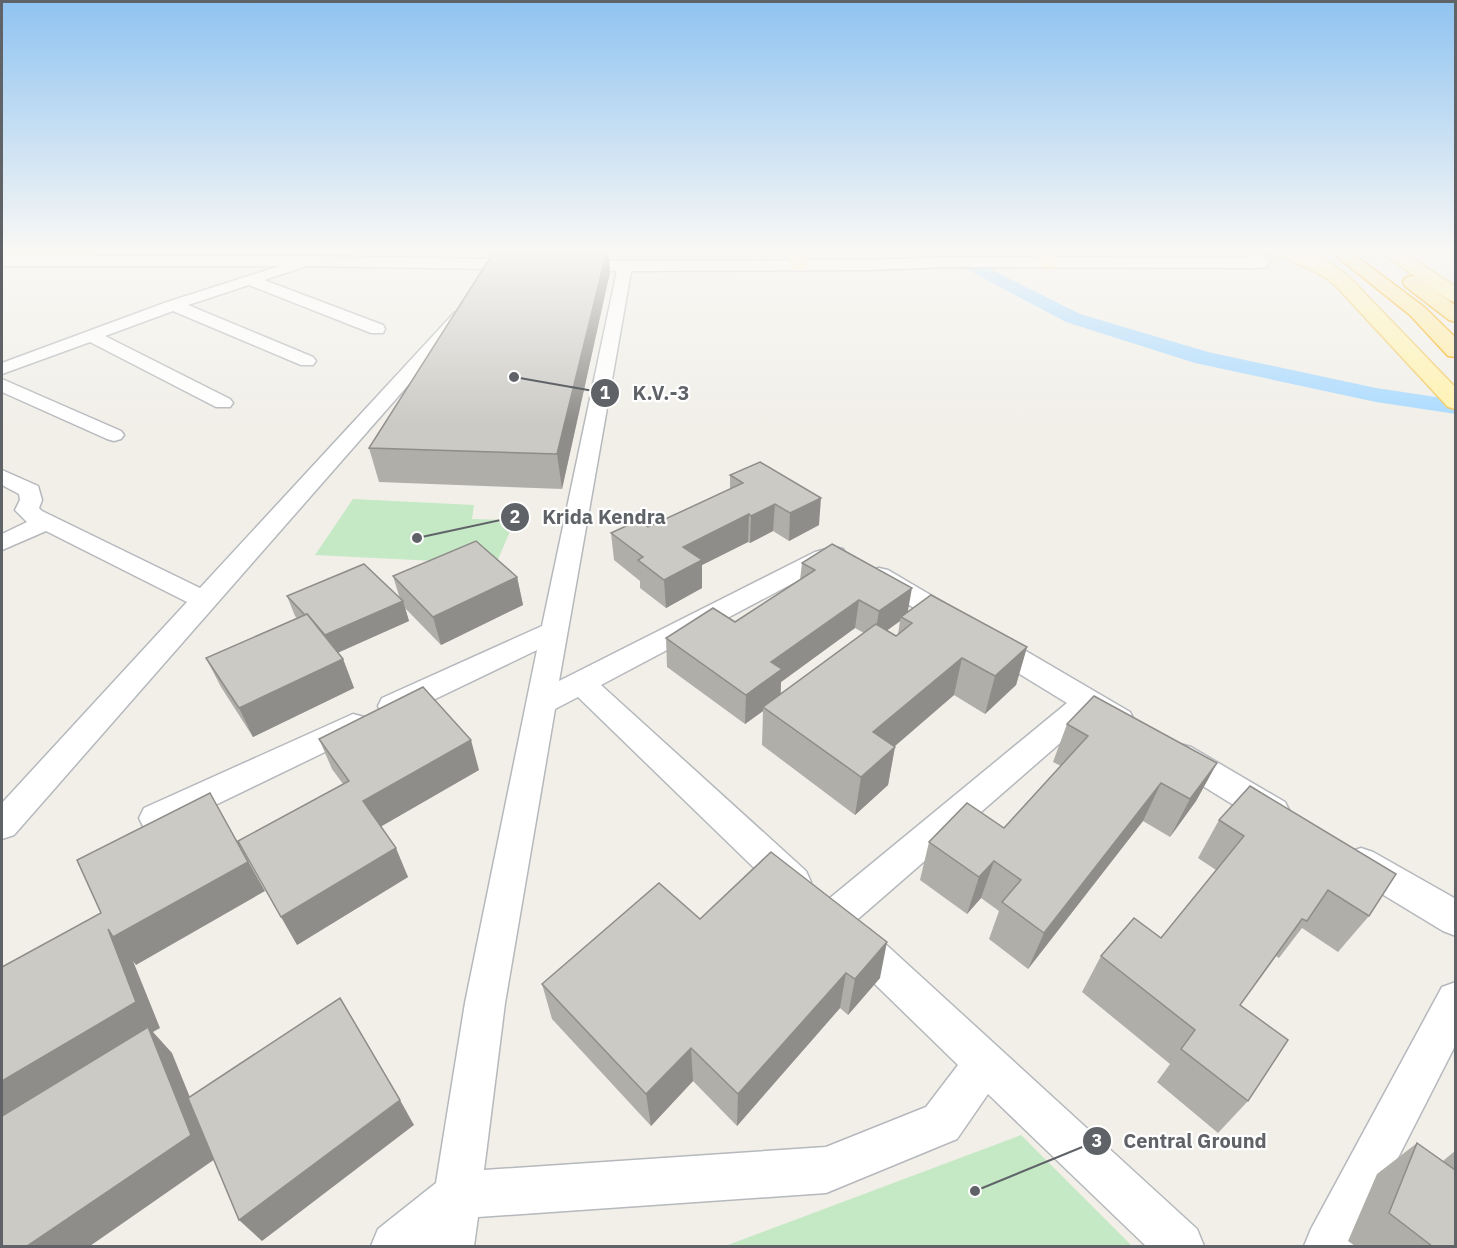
<svg xmlns="http://www.w3.org/2000/svg" width="1457" height="1248" font-family="'IBM Plex Sans',sans-serif">
	<rect width="100%" height="100%" fill="#f1efe8"/>
	<g fill="#c5e8c5">
		<polygon points="353,499 474,505 472,519 515,520 496,564 315,555"/>
		<polygon points="1021,1135 1132,1246 725,1246"/>
	</g>
	<g fill="none" stroke-linecap="round" stroke-linejoin="round">
		<polygon fill="#aadaff" fill-rule="evenodd" points="970,259 1080,314 1208,352 1376,388 1456,400 1456,414 1376,402 1195,363 1066,322 964,268 961,264 964,260"/>
		<defs>
			<g id="minor">
				<polygon points="308,257 315,261 313,264 264,280 383,325 385,329 383,333 371,333 249,285 188,305 313,357 316,361 313,365 301,365 173,311 105,336 230,399 233,403 230,407 216,407 90,342 2,374 2,363 167,302"/>
				<path d="M625,262L632,266L559,681L815,552L834,547L843,549L846,554L843,559L833,562L601,685L806,871L811,882L806,893L793,898L780,893L578,697L555,709L505,1003L484,1170L826,1147L926,1107L958,1065L843,953L837,941L841,932L832,936L819,931L813,919L819,907L1067,703L982,651L978,644L982,637L992,635L1002,637L1130,712L1134,720L1130,728C1113,733 1104,725 1090,717L851,925L856,924L869,929L1197,1229L1204,1246H1146L988,1094L957,1139L826,1193L478,1217L474,1246H371L378,1229L436,1183L465,1003L537,650L404,714L393,717L382,714L378,706L382,698L542,626L618,266Z"/>
				<polygon points="460,311 468,316 466,319 14,835 2,839 2,803 187,602 46,531 2,550 2,534 27,522 15,510 20,500 19,494 2,485 2,470 38,486 42,500 39,508 42,511 200,588 454,313"/>
				<polygon points="2,379 121,431 124,435 121,439 114,441 107,439 2,392"/>
				<polygon points="879,568 888,570 961,613 965,619 961,625 952,628 943,625 870,582 866,576 870,570"/>
				<polygon points="353,714 364,717 368,725 364,733 168,828 156,832 144,828 139,818 144,808"/>
				<polygon points="1180,744 1191,747 1285,802 1290,812 1285,822 1273,826 1261,822 1169,765 1164,756 1169,747"/>
				<polygon points="1361,848 1373,852 1456,899 1456,936 1443,931 1349,874 1343,863 1349,852"/>
				<polygon points="1456,982 1456,1044 1353,1246 1304,1246 1311,1229 1442,987"/>
			</g>
			<polygon id="tertiary" points="1243,250 1260,250 1270,261 1266,267 1260,268 947,267 870,270 625,271 308,266 2,266 2,256 308,256 625,261 870,260 947,257 1248,258"/>
			<g id="primary">
				<polygon points="2,250 102,250 99,254 93,255 2,255"/>
				<polygon points="784,250 801,250 808,265 805,269 793,269"/>
				<polygon points="1034,250 1050,250 1058,263 1055,267 1043,267"/>
				<path d="M1266,250H1313L1349,277L1456,388V409L1448,407L1335,285C1316,269 1293,261 1269,254Z"/>
				<polygon points="1381,250 1400,250 1456,287 1456,302 1449,300 1383,254"/>
			</g>
			<g id="trunk">
				<polygon points="1329,250 1348,250 1424,307 1456,338 1456,357 1448,356 1410,315"/>
				<polygon points="1412,276 1419,278 1456,306 1456,322 1449,320 1405,286 1403,282 1405,278"/>
			</g>
		</defs>
		<use href="#minor" stroke="#b5b8bc" stroke-width="3"/>
		<use href="#tertiary" stroke="#b5b8bc" stroke-width="3"/>
		<use href="#primary" stroke="#f2c960" stroke-width="3"/>
		<use href="#trunk" stroke="#f9ab00" stroke-width="3"/>
		<use href="#minor" fill="#fff" fill-rule="evenodd"/>
		<use href="#tertiary" fill="#fff" fill-rule="evenodd"/>
		<use href="#primary" fill="#fff2af" fill-rule="evenodd"/>
		<use href="#trunk" fill="#feeaa1" fill-rule="evenodd"/>
	</g>
	<g fill="#afaea9" fill-rule="evenodd">
		<polygon points="495,250 608,250 610,272 562,489 379,482 369,448"/>
		<polygon points="730,475 819,525 789,541 773,531 750,543 748,542 702,565 702,588 666,608 640,588 640,581 614,560 611,533 648,527 730,489"/>
		<path d="M802,563L908,612L1027,647L1016,685L985,714L954,695L895,746L888,785L855,815L762,745L763,711L745,724L667,667L666,638L735,622L800,580ZM900,621L898,634L896,636L887,630ZM855,628L864,633L781,694V682Z"/>
		<polygon points="393,576 517,577 523,605 441,645 405,608 409,621 338,652 343,659 354,688 253,737 221,687 206,658 297,618 295,616 287,596 400,599"/>
		<polygon points="1067,724 1217,763 1196,801 1170,837 1143,821 1028,969 989,939 999,911 981,898 967,914 920,880 929,842 1004,828 1061,766 1053,762"/>
		<polygon points="319,739 479,770 381,826 408,877 297,945 343,784 332,769"/>
		<polygon points="1219,820 1369,916 1338,952 1302,928 1279,958 1276,956 1240,1005 1248,1101 1218,1133 1157,1082 1170,1064 1082,992 1101,956 1161,938 1216,870 1198,858"/>
		<polygon points="700,919 880,978 848,1015 840,1008 737,1126 693,1081 651,1126 552,1019 542,984"/>
		<polygon points="1417,1143 1443,1162 1444,1160 1455,1151 1455,1246 1355,1246 1348,1241 1377,1174"/>
	</g>
	<g fill="#8f8d8a">
		<polygon points="607,250 608,250 610,272 562,489 557,454"/>
		<polygon points="821,498 819,525 789,541 790,513"/>
		<polygon points="775,504 773,531 750,543 751,516"/>
		<polygon points="749,514 748,542 702,565 702,588 666,608 664,580 683,547"/>
		<polygon points="517,577 523,605 441,645 433,617"/>
		<polygon points="912,588 907,616 901,617 900,621 874,640 879,611"/>
		<polygon points="859,600 855,628 781,682 780,698 763,707 763,711 745,724 746,695 771,662"/>
		<polygon points="403,601 409,621 333,655 325,635"/>
		<polygon points="1027,647 1016,685 985,714 995,676"/>
		<polygon points="962,658 954,695 867,770 873,732"/>
		<polygon points="343,659 354,688 253,737 239,708"/>
		<polygon points="471,740 479,770 375,830 363,801"/>
		<polygon points="895,747 888,785 855,815 861,777"/>
		<polygon points="1217,763 1196,801 1170,837 1190,799"/>
		<polygon points="1161,783 1143,821 1028,969 1044,933"/>
		<polygon points="210,793 265,891 136,965 133,961 160,1028 153,1032 172,1053 215,1159 90,1246 27,1246 2,1125 2,1081 108,929"/>
		<polygon points="396,848 408,877 297,945 281,917"/>
		<polygon points="994,861 981,898 967,914 979,877"/>
		<polygon points="887,942 880,978 848,1015 855,979"/>
		<polygon points="846,973 840,1008 737,1126 738,1094"/>
		<polygon points="691,1048 693,1081 651,1126 646,1094"/>
		<polygon points="400,1100 414,1125 262,1241 239,1220"/>
	</g>
	<g fill="#cccac5" stroke="#8f8d8a" stroke-width="1.5">
		<polygon points="495,250 607,250 557,454 369,448"/>
		<polygon points="760,462 821,498 790,513 775,504 751,516 749,514 683,547 702,560 664,580 638,560 643,557 611,533 639,520 648,527 743,483 730,475"/>
		<polygon points="476,541 517,577 433,617 393,576"/>
		<polygon points="832,544 912,588 879,611 859,600 771,662 782,669 746,695 666,638 713,608 735,622 815,570 802,563"/>
		<polygon points="364,564 403,601 325,635 307,614 305,615 287,596"/>
		<polygon points="931,595 1027,647 995,676 962,658 873,732 895,747 861,777 763,707 876,624 896,636 912,623 901,617"/>
		<polygon points="307,614 343,659 239,708 206,658"/>
		<polygon points="423,687 471,740 363,801 396,848 281,917 238,841 349,781 319,739"/>
		<polygon points="1094,696 1217,763 1190,799 1161,783 1044,933 1002,902 1021,880 994,861 979,877 929,842 967,803 1004,828 1088,736 1067,724"/>
		<polygon points="1250,786 1396,874 1369,916 1328,890 1307,921 1302,919 1240,1005 1288,1040 1248,1101 1181,1049 1195,1030 1101,956 1134,918 1161,938 1244,836 1219,820"/>
		<polygon points="210,793 248,862 113,937 108,929 136,1002 2,1081 2,967 101,913 77,860"/>
		<polygon points="771,852 887,942 855,979 846,973 738,1094 691,1048 646,1094 542,984 659,883 700,919"/>
		<polygon points="340,998 400,1100 239,1220 188,1098"/>
		<polygon points="148,1027 191,1135 27,1246 2,1246 2,1116"/>
		<polygon points="1417,1143 1455,1170 1455,1246 1432,1246 1389,1213"/>
	</g>
	<linearGradient id="sky" x2="0" y2="1"><stop stop-color="#8fc3f1"/><stop offset="0.59" stop-color="#f9f8f5"/><stop offset="1" stop-color="#f9f8f5" stop-opacity="0"/></linearGradient>
	<rect width="1457" height="424" fill="url(#sky)"/>
	<path fill="none" stroke="#5f6368" stroke-width="2" d="M514 377L605 393M417 538L515 517M975 1191L1097 1141"/>
	<g fill="#5f6368" stroke="#fff" stroke-width="2">
		<circle cx="514" cy="377" r="6"/>
		<circle cx="417" cy="538" r="6"/>
		<circle cx="975" cy="1191" r="6"/>
		<circle cx="605" cy="393" r="15"/>
		<circle cx="515" cy="517" r="15"/>
		<circle cx="1097" cy="1141" r="15"/>
	</g>
	<g font-size="18" text-anchor="middle" font-weight="bold" fill="#fff">
		<text x="605" y="399">1</text>
		<text x="515" y="523">2</text>
		<text x="1097" y="1147">3</text>
	</g>
	<g font-size="20" text-anchor="middle" font-weight="bold" fill="#5f6368" stroke="#fff" stroke-width="4.5" stroke-linejoin="round" paint-order="stroke">
		<text x="661" y="400">K.V.-3</text>
		<text x="604" y="524">Krida Kendra</text>
		<text x="1195" y="1148">Central Ground</text>
	</g>
	<rect width="1457" height="1248" fill="none" stroke="#5f6368" stroke-width="6"/>
</svg>
